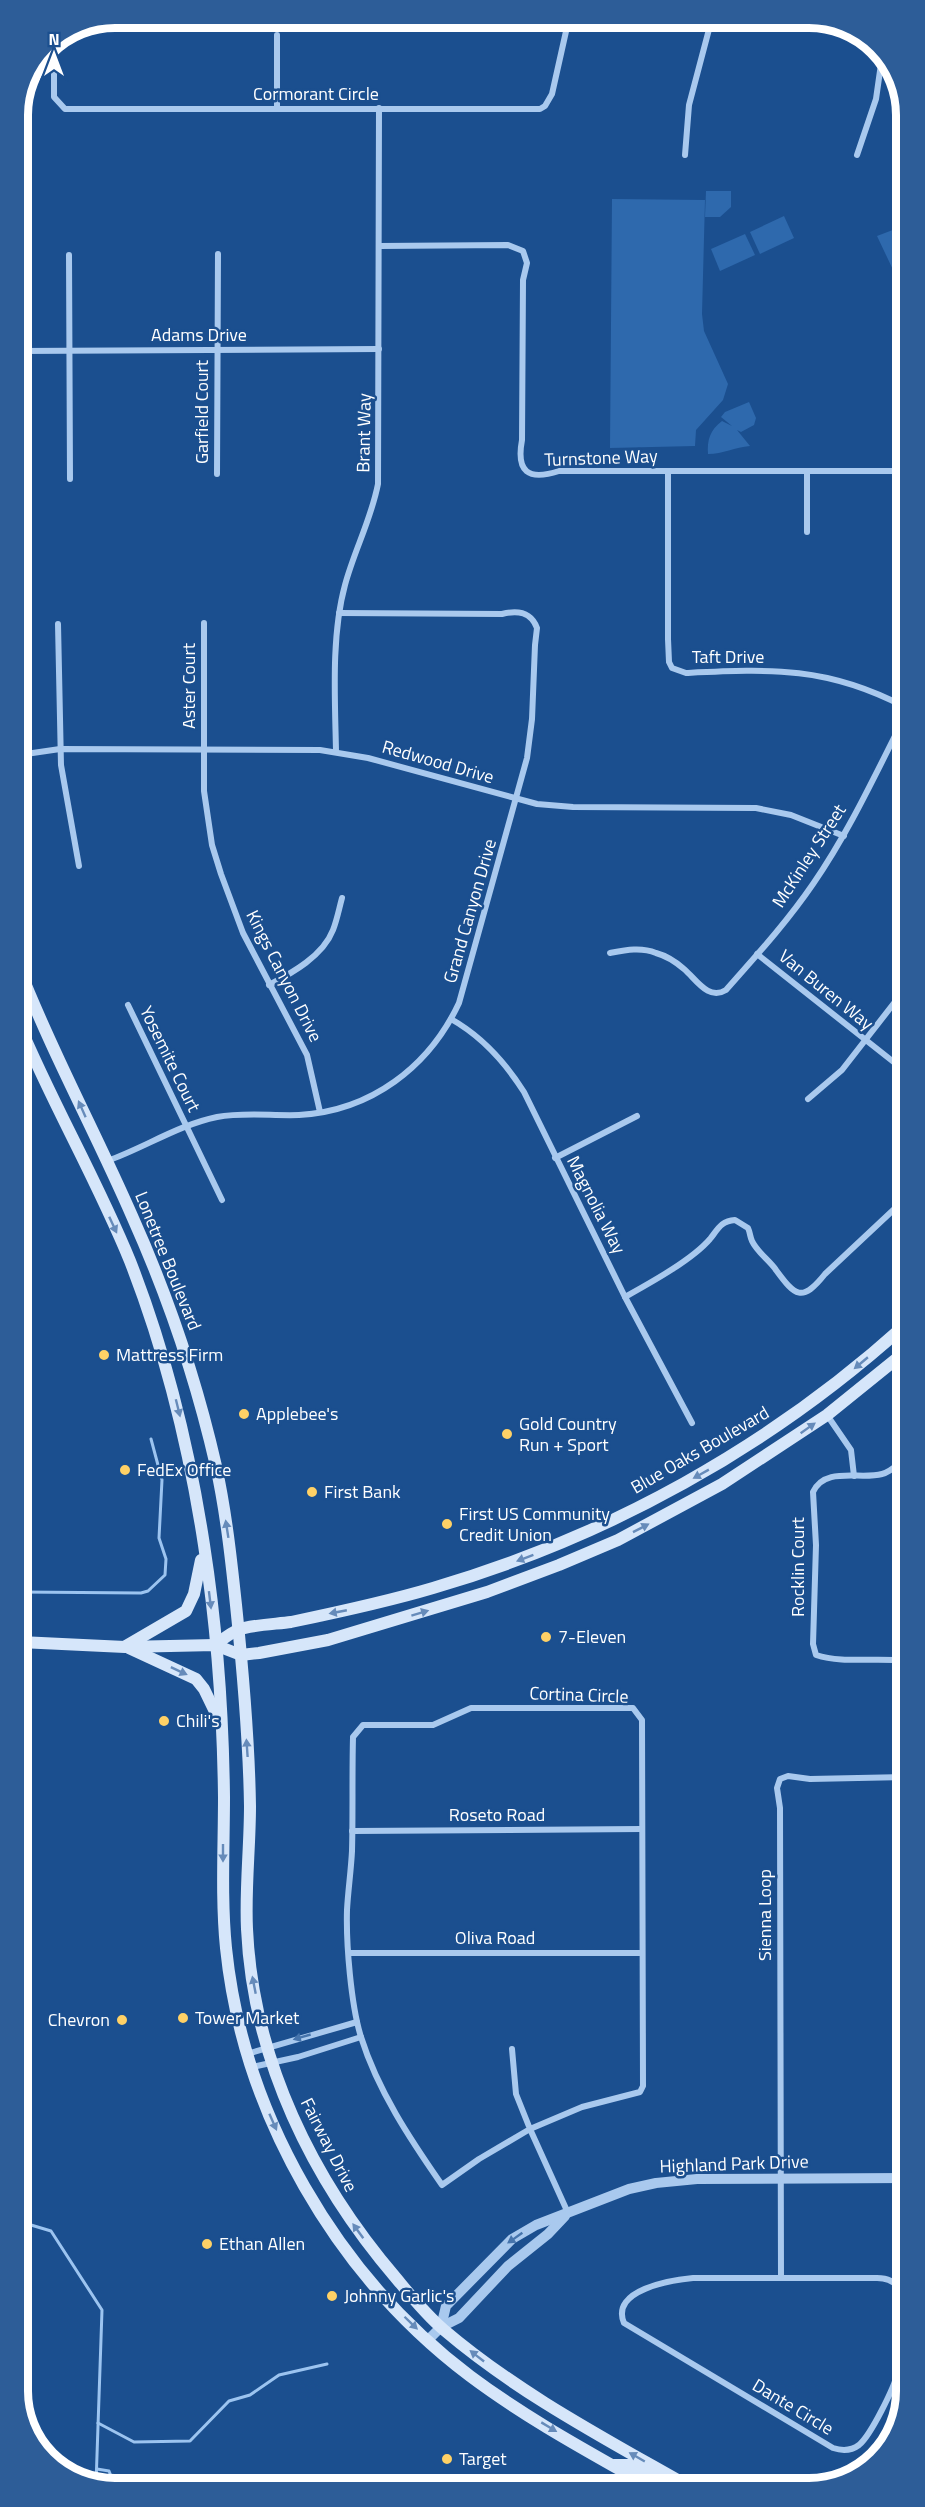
<svg xmlns="http://www.w3.org/2000/svg" width="925" height="2507" font-family="'Titillium Web',sans-serif">
	<rect width="100%" height="100%" fill="#1b4f8f"/>
	<g fill="#2e69ad">
		<polygon points="706,191 731,191 731,207 720,217 705,217"/>
		<polygon points="612,199 705,200 702,314 704,331 728,384 723,400 696,430 695,446 610,448"/>
		<polygon points="784,216 794,238 760,254 750,232"/>
		<polygon points="898,228 904,241 904,269 895,274 877,236"/>
		<polygon points="745,234 755,255 720,271 711,249"/>
		<path d="M749,402L756,418L754,425L741,432L737,430L750,446C735,447 723,454 708,454C707,440 710,430 722,421L732,426L721,417L725,412Z"/>
	</g>
	<g fill="none" stroke-linecap="round" stroke-linejoin="round">
		<g stroke="#9cc4f0" stroke-width="3">
			<polyline points="20,1592 141,1593 148,1591 165,1575 166,1559 159,1538 162,1480 151,1439"/>
			<polyline points="21,2222 51,2231 102,2310 96,2484"/>
			<polyline points="98,2423 134,2442 190,2441 229,2401 250,2395 279,2375 327,2364"/>
			<polyline points="97,2469 109,2471 116,2489"/>
		</g>
		<g stroke="#a9c9ee" stroke-width="6">
			<polyline points="54,43 54,97 65,109 540,109 545,106 552,94 569,18"/>
			<polyline points="277,109 277,35"/>
			<polyline points="685,155 689,105 712,18"/>
			<polyline points="857,155 876,99 882,57"/>
			<path d="M379,246L508,245L523,251L527,263L523,280L522,440C516,472 528,481 559,471H904"/>
			<polyline points="69,255 70,479"/>
			<polyline points="19,351 379,349"/>
			<path d="M668,471V639L669,662L672,668L686,673C771,669 827,666 905,707"/>
			<polyline points="807,471 807,532"/>
			<polyline points="217,474 218,254"/>
			<polyline points="204,623 204,791 212,845 221,874 243,933 307,1055 320,1112"/>
			<polyline points="58,624 61,765 79,866"/>
			<path d="M336,751C335,699 331,636 345,585C354,551 371,520 378,484L379,108"/>
			<polyline points="19,755 60,749 320,750 368,758 537,804 573,807 756,808 791,815 844,836"/>
			<path d="M610,953C626,950 641,947 656,953C667,956 676,962 684,969C696,979 708,1001 726,990C756,956 787,922 813,884C849,832 876,773 905,716"/>
			<polyline points="757,954 905,1071"/>
			<path d="M269,985C292,973 323,956 333,930C337,920 339,909 342,898"/>
			<polyline points="128,1005 222,1200"/>
			<path d="M451,1019C483,1037 505,1062 524,1092L625,1297L692,1423"/>
			<polyline points="808,1099 842,1070 905,989"/>
			<polyline points="555,1158 637,1116"/>
			<path d="M107,1161C144,1148 178,1125 217,1117C244,1112 272,1116 299,1115C371,1111 429,1067 459,1003L527,758L532,719L535,645L537,628C531,612 518,610 502,614L339,613"/>
			<path d="M625,1297C650,1283 692,1260 710,1239C718,1229 721,1221 735,1220L748,1228C750,1232 750,1237 752,1241C757,1252 770,1261 776,1270C795,1296 802,1303 825,1274L905,1199"/>
			<polyline points="827,1415 851,1450 854,1476"/>
			<path d="M906,1458C898,1464 891,1472 882,1474C860,1480 825,1466 813,1492L816,1545L813,1644L816,1655C843,1664 877,1657 906,1661"/>
			<polyline points="352,1831 642,1829"/>
			<polyline points="349,1953 642,1953"/>
			<path d="M512,2049L516,2094L530,2129L479,2159L442,2185C410,2139 378,2091 361,2037C351,2005 346,1944 347,1910C348,1891 351,1871 352,1851C353,1813 352,1775 353,1737L363,1725H433L471,1708H633L642,1720L643,2086L640,2092L582,2107L530,2129L568,2213"/>
			<polyline points="247,2054 357,2022"/>
			<polyline points="252,2067 298,2057 361,2037"/>
			<path d="M693,2278H877C887,2278 895,2281 900,2290C907,2303 902,2357 898,2372C894,2388 871,2435 859,2445C851,2451 842,2451 833,2448L624,2323C610,2290 671,2280 693,2278Z"/>
			<polyline points="781,2278 780,1808 777,1788 780,1779 788,1776 810,1779 906,1777"/>
		</g>
		<g stroke="#a9c9ee" stroke-width="10">
			<polyline points="441,2327 446,2306 512,2239 536,2225 629,2189 656,2183 697,2179 907,2178"/>
			<polyline points="428,2340 441,2327 459,2318 508,2266 548,2234 565,2216"/>
		</g>
		<g stroke="#d6e6fa" stroke-width="12">
			<path d="M19,968C52,1053 96,1133 132,1216C167,1294 197,1383 216,1466C226,1512 231,1558 236,1605C243,1672 249,1739 250,1806C250,1847 245,1889 247,1929C253,2060 313,2181 396,2278C411,2296 426,2315 444,2330C518,2393 604,2438 688,2486"/>
			<path d="M19,1024C53,1105 97,1180 130,1261C166,1353 189,1447 204,1545C217,1628 223,1713 224,1797C224,1847 221,1898 226,1948C243,2114 337,2276 470,2376C526,2418 589,2452 649,2486"/>
			<polyline points="20,1642 125,1647 215,1645 241,1655 259,1653 328,1640 487,1592 559,1565 618,1540 722,1484 827,1415 905,1352"/>
			<path d="M215,1645C222,1640 230,1633 238,1630C249,1625 277,1624 291,1622C339,1612 386,1602 433,1588C608,1537 770,1447 905,1325"/>
			<polyline points="126,1646 186,1611 194,1594 201,1560"/>
			<polyline points="129,1648 196,1679 204,1689 219,1720"/>
			<polyline points="614,2465 630,2465 668,2486"/>
		</g>
		<polyline stroke="#fff" stroke-width="18" points="50,2463 52,2465"/>
	</g>
	<defs><path id="oneway-solid" d="M-6-.8H1V-3.2L6.5 0L1 3.2V.8H-6Z" transform="scale(1.5)"/></defs>
	<g fill="#668bba">
		<use href="#oneway-solid" transform="translate(82 1109) rotate(-114)"/>
		<use href="#oneway-solid" transform="translate(113 1225) rotate(65)"/>
		<use href="#oneway-solid" transform="translate(861 1363) rotate(140)"/>
		<use href="#oneway-solid" transform="translate(178 1408) rotate(76)"/>
		<use href="#oneway-solid" transform="translate(808 1428) rotate(-35)"/>
		<use href="#oneway-solid" transform="translate(701 1474) rotate(151)"/>
		<use href="#oneway-solid" transform="translate(641 1528) rotate(-27)"/>
		<use href="#oneway-solid" transform="translate(227 1529) rotate(-99)"/>
		<use href="#oneway-solid" transform="translate(525 1558) rotate(159)"/>
		<use href="#oneway-solid" transform="translate(210 1600) rotate(83)"/>
		<use href="#oneway-solid" transform="translate(338 1612) rotate(169)"/>
		<use href="#oneway-solid" transform="translate(420 1613) rotate(-17)"/>
		<use href="#oneway-solid" transform="translate(179 1671) rotate(25)"/>
		<use href="#oneway-solid" transform="translate(247 1748) rotate(-94)"/>
		<use href="#oneway-solid" transform="translate(223 1853) rotate(90)"/>
		<use href="#oneway-solid" transform="translate(254 1985) rotate(-101)"/>
		<use href="#oneway-solid" transform="translate(273 2122) rotate(66)"/>
		<use href="#oneway-solid" transform="translate(358 2231) rotate(-126)"/>
		<use href="#oneway-solid" transform="translate(411 2323) rotate(44)"/>
		<use href="#oneway-solid" transform="translate(477 2356) rotate(-142)"/>
		<use href="#oneway-solid" transform="translate(549 2427) rotate(31)"/>
		<use href="#oneway-solid" transform="translate(637 2457) rotate(-150)"/>
	</g>
	<g fill="#4674ac">
		<use href="#oneway-solid" transform="translate(302 2037) rotate(164)"/>
		<use href="#oneway-solid" transform="translate(515 2238) rotate(145)"/>
	</g>
	<g fill="#ffd166" stroke="#1b4f8f" stroke-width="2">
		<circle cx="104" cy="1355" r="6"/>
		<circle cx="244" cy="1414" r="6"/>
		<circle cx="507" cy="1434" r="6"/>
		<circle cx="125" cy="1470" r="6"/>
		<circle cx="312" cy="1492" r="6"/>
		<circle cx="447" cy="1524" r="6"/>
		<circle cx="546" cy="1637" r="6"/>
		<circle cx="164" cy="1721" r="6"/>
		<circle cx="183" cy="2018" r="6"/>
		<circle cx="122" cy="2020" r="6"/>
		<circle cx="207" cy="2244" r="6"/>
		<circle cx="332" cy="2296" r="6"/>
		<circle cx="447" cy="2459" r="6"/>
	</g>
	<g text-anchor="middle" stroke-width="5" stroke-linejoin="round" paint-order="stroke">
		<g font-size="18" fill="#fff" stroke="#1b4f8f">
			<text x="316" y="100">Cormorant Circle</text>
			<text x="199" y="341">Adams Drive</text>
			<text transform="translate(202 412) rotate(-90)" y="6">Garfield Court</text>
			<text transform="translate(364 433) rotate(-89)" y="6">Brant Way</text>
			<text transform="translate(601 458) rotate(-2)" y="6">Turnstone Way</text>
			<text x="728" y="663">Taft Drive</text>
			<text transform="translate(189 686) rotate(-90)" y="6">Aster Court</text>
			<text transform="translate(438 762) rotate(16)" y="6">Redwood Drive</text>
			<text transform="translate(809 856) rotate(-57)" y="6">McKinley Street</text>
			<text transform="translate(470 911) rotate(-74)" y="6">Grand Canyon Drive</text>
			<text transform="translate(284 976) rotate(63)" y="6">Kings Canyon Drive</text>
			<text transform="translate(826 990) rotate(39)" y="6">Van Buren Way</text>
			<text transform="translate(170 1059) rotate(64)" y="6">Yosemite Court</text>
			<text transform="translate(596 1205) rotate(63)" y="6">Magnolia Way</text>
			<text transform="translate(168 1261) rotate(68)" y="6">Lonetree Boulevard</text>
			<text transform="translate(700 1450) rotate(-30)" y="6">Blue Oaks Boulevard</text>
			<text transform="translate(798 1567) rotate(-90)" y="6">Rocklin Court</text>
			<text transform="translate(579 1695) rotate(2)" y="6">Cortina Circle</text>
			<text x="497" y="1821">Roseto Road</text>
			<text transform="translate(765 1915) rotate(-90)" y="6">Sienna Loop</text>
			<text x="495" y="1944">Oliva Road</text>
			<text transform="translate(329 2145) rotate(63)" y="6">Fairway Drive</text>
			<text transform="translate(734 2164) rotate(-2)" y="6">Highland Park Drive</text>
			<text transform="translate(793 2407) rotate(31)" y="6">Dante Circle</text>
		</g>
		<g font-size="18" fill="#fff" stroke="#1b4f8f" text-anchor="start">
			<text x="116" y="1361">Mattress Firm</text>
			<text x="256" y="1420">Applebee's</text>
			<text x="519" y="1430">Gold Country<tspan x="519" dy="21">Run + Sport</tspan></text>
			<text x="137" y="1476">FedEx Office</text>
			<text x="324" y="1498">First Bank</text>
			<text x="459" y="1520">First US Community<tspan x="459" dy="21">Credit Union</tspan></text>
			<text x="558" y="1643">7-Eleven</text>
			<text x="176" y="1727">Chili's</text>
			<text x="195" y="2024">Tower Market</text>
			<text x="110" y="2026" text-anchor="end">Chevron</text>
			<text x="219" y="2250">Ethan Allen</text>
			<text x="344" y="2302">Johnny Garlic's</text>
			<text x="459" y="2465">Target</text>
		</g>
	</g>
	<path d="M0 0H925V2507H0ZM115 28H809A87 87 0 0 1 896 115V2391A87 87 0 0 1 809 2478H115A87 87 0 0 1 28 2391V115A87 87 0 0 1 115 28Z" fill="#2d5d98" fill-rule="evenodd"/>
	<path fill="none" stroke="#fff" stroke-width="8" d="M115 28H809A87 87 0 0 1 896 115V2391A87 87 0 0 1 809 2478H115A87 87 0 0 1 28 2391V115A87 87 0 0 1 115 28Z"/>
	<g transform="translate(54 54)" stroke="#1b4f8f" stroke-width="4.5" paint-order="stroke">
	<path d="M0-4.5L10 22L0 15L-10 22Z" fill="#ffffff"/>
	<text y="-9" font-size="16" font-weight="bold" text-anchor="middle" fill="#ffffff">N</text>
	</g>
</svg>
